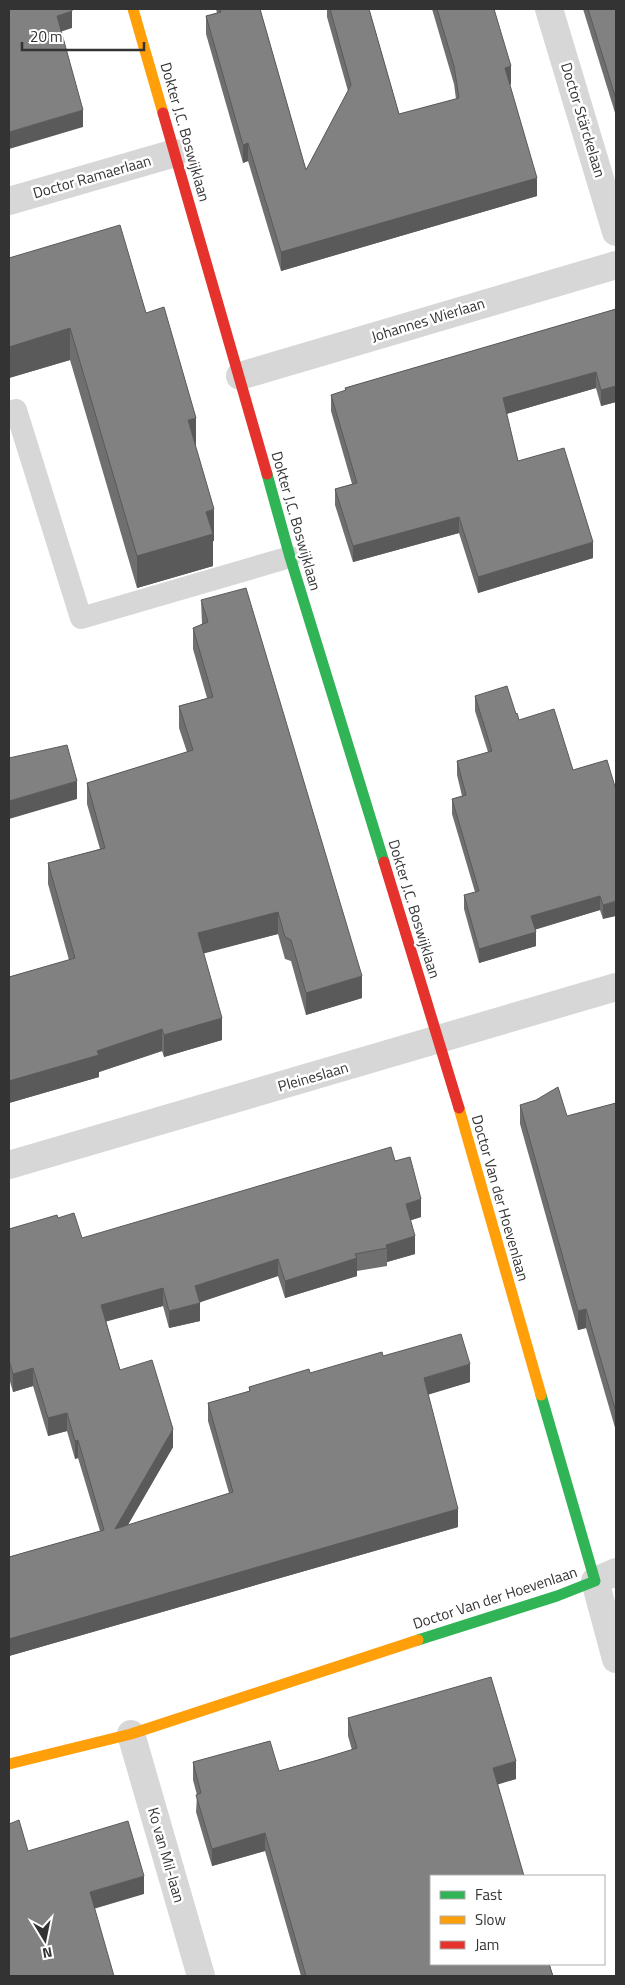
<svg xmlns="http://www.w3.org/2000/svg" width="625" height="1985" font-family="'Titillium Web',sans-serif">
	<rect width="100%" height="100%" fill="#fff"/>
	<g fill="none" stroke-linecap="round" stroke-linejoin="round">
		<polyline stroke="#d7d7d7" stroke-width="22" points="16,410 81,618 290,557"/>
		<g stroke="#d7d7d7" stroke-width="28">
			<polyline points="549,9 616,232"/>
			<polyline points="9,201 175,153"/>
			<polyline points="240,376 616,265"/>
			<polyline points="9,1165 616,987"/>
			<polyline points="616,1572 595,1581 616,1659"/>
			<polyline points="131,1734 201,1976"/>
		</g>
		<g stroke="#30b455" stroke-width="11">
			<polyline points="267,474 290,557 384,862"/>
			<polyline points="418,1640 557,1596 595,1581 541,1395"/>
		</g>
		<g stroke="#ff9f0a" stroke-width="11">
			<polyline points="133,9 163,113"/>
			<polyline points="459,1108 541,1395"/>
			<polyline points="9,1764 131,1734 418,1640"/>
		</g>
		<g stroke="#e5322d" stroke-width="11">
			<polyline points="163,113 267,474"/>
			<polyline points="384,862 459,1108"/>
		</g>
	</g>
	<g fill="#6f6f6f">
		<polygon points="216,9 260,9 306,170 348,91 327,17 327,9 369,9 399,114 456,99 454,84 432,9 494,9 511,84 510,85 537,196 281,271 248,161 243,163 206,34 206,16 217,13"/>
		<polygon points="583,9 616,9 616,116"/>
		<polygon points="9,258 146,313 196,450 214,541 213,541 213,566 137,588 70,360 9,378"/>
		<polygon points="616,309 616,402 601,406 596,388 506,414 518,461 593,558 478,593 459,533 353,562 335,505 335,489 352,484 331,411 331,395 345,391 345,388"/>
		<polygon points="615,582 616,582 616,602 615,599"/>
		<polygon points="201,600 362,998 306,1015 291,961 285,959 278,934 203,953 222,1040 164,1057 162,1051 99,1072 99,1077 9,1103 9,977 69,960 48,884 48,863 100,849 87,804 87,783 187,752 179,728 179,706 207,698 193,649 193,628 202,624"/>
		<polygon points="475,696 516,714 519,720 573,770 607,760 603,919 600,910 535,929 536,946 479,963 464,909 464,895 475,892 452,814 452,799 462,796 457,775 457,761 488,752 475,711"/>
		<polygon points="616,1103 616,1431 586,1328 578,1330 520,1124 520,1105 567,1116"/>
		<polygon points="395,1161 421,1217 410,1220 415,1254 387,1262 387,1266 357,1271 357,1276 285,1298 278,1276 200,1302 200,1321 169,1328 163,1306 106,1321 120,1370 173,1447 128,1525 229,1493 208,1421 208,1403 249,1391 249,1387 310,1373 383,1356 470,1382 428,1394 458,1527 9,1656 9,1557 100,1531 78,1458 75,1459 67,1431 48,1436 33,1386 13,1392 9,1378 9,1229 58,1218 82,1238"/>
		<polygon points="348,1718 516,1779 497,1784 553,1976 301,1976 265,1851 212,1866 196,1812 197,1795 193,1780 193,1762 279,1771 352,1750 348,1736"/>
	</g>
	<g fill="#5a5a5a">
		<polygon points="72,11 72,28 57,33 57,16"/>
		<polygon points="511,66 511,84 505,86 505,68"/>
		<polygon points="83,110 83,127 9,149 9,132"/>
		<polygon points="248,143 248,161 243,163 243,145"/>
		<polygon points="537,178 537,196 281,271 281,252"/>
		<polygon points="70,328 70,360 9,378 9,347"/>
		<polygon points="596,372 596,388 503,415 503,398"/>
		<polygon points="616,386 616,402 601,406 601,390"/>
		<polygon points="196,418 196,450 188,420"/>
		<polygon points="214,509 214,541 213,541 213,566 137,588 137,556 206,512"/>
		<polygon points="459,517 459,533 353,562 353,546"/>
		<polygon points="593,542 593,558 478,593 478,577"/>
		<polygon points="77,781 77,799 9,819 9,801"/>
		<polygon points="600,896 600,910 531,931 531,916"/>
		<polygon points="616,901 616,916 603,919 603,905"/>
		<polygon points="278,912 278,934 198,955 198,933"/>
		<polygon points="536,932 536,946 479,963 479,949"/>
		<polygon points="362,976 362,998 306,1015 306,993"/>
		<polygon points="222,1018 222,1040 164,1057 164,1035"/>
		<polygon points="162,1029 162,1051 99,1072 99,1077 9,1103 9,1081"/>
		<polygon points="421,1199 421,1217 406,1222 406,1204"/>
		<polygon points="415,1236 415,1254 387,1262 387,1248 386,1245"/>
		<polygon points="357,1258 357,1276 285,1298 285,1281"/>
		<polygon points="278,1259 278,1276 195,1304 195,1286"/>
		<polygon points="163,1288 163,1306 101,1323 101,1305"/>
		<polygon points="200,1303 200,1321 169,1328 169,1311"/>
		<polygon points="586,1309 586,1328 578,1330 578,1311"/>
		<polygon points="470,1364 470,1382 424,1396 424,1378"/>
		<polygon points="33,1368 33,1386 13,1392 13,1374"/>
		<polygon points="67,1413 67,1431 48,1436 48,1418"/>
		<polygon points="173,1429 173,1447 115,1547 115,1529"/>
		<polygon points="78,1440 78,1458 75,1459 75,1441"/>
		<polygon points="458,1509 458,1527 9,1656 9,1639"/>
		<polygon points="516,1761 516,1779 493,1786 493,1768"/>
		<polygon points="265,1833 265,1851 212,1866 212,1849"/>
		<polygon points="144,1876 144,1894 90,1910 90,1892"/>
	</g>
	<g fill="#818181" stroke="#5a5a5a">
		<polygon points="9,9 72,9 72,11 57,16 83,110 9,132"/>
		<polygon points="220,9 260,9 306,170 351,85 330,9 369,9 399,114 459,98 454,66 437,9 494,9 511,66 505,68 537,178 281,252 248,143 243,145 206,16 221,12"/>
		<polygon points="588,9 616,9 616,99"/>
		<polygon points="120,225 146,313 164,307 196,418 188,420 214,509 206,512 213,534 137,556 70,328 9,347 9,258"/>
		<polygon points="616,309 616,386 601,390 596,372 503,398 518,461 564,448 593,542 478,577 459,517 353,546 335,489 357,483 331,395 346,390 345,388"/>
		<polygon points="246,588 362,976 306,993 291,940 285,937 278,912 198,933 222,1018 164,1035 162,1029 97,1051 99,1055 9,1081 9,977 75,958 48,863 105,848 87,783 193,750 179,706 213,697 193,628 208,622 201,600"/>
		<polygon points="507,686 516,714 517,713 519,720 554,709 573,770 607,760 616,790 616,901 603,905 600,896 531,916 536,932 479,949 464,895 479,891 452,799 466,795 457,761 492,751 475,696"/>
		<polygon points="67,745 77,781 9,801 9,758"/>
		<polygon points="558,1087 567,1116 616,1103 616,1412 586,1309 578,1311 520,1105 536,1100"/>
		<polygon points="391,1147 395,1161 410,1157 421,1199 406,1204 415,1236 386,1245 387,1248 355,1254 357,1258 285,1281 278,1259 195,1286 200,1303 169,1311 163,1288 101,1305 120,1370 152,1360 173,1429 115,1529 233,1492 208,1403 250,1391 249,1387 309,1369 310,1373 382,1352 383,1356 461,1334 470,1364 424,1378 458,1509 9,1639 9,1557 104,1530 78,1440 75,1441 67,1413 48,1418 33,1368 13,1374 9,1360 9,1229 57,1215 58,1218 74,1213 82,1238"/>
		<polygon points="491,1677 516,1761 493,1768 524,1876 431,1876 431,1964 549,1964 553,1976 306,1976 265,1833 212,1849 196,1795 201,1793 193,1762 270,1741 279,1771 318,1760 357,1748 348,1718"/>
		<polygon points="19,1820 28,1851 128,1821 144,1876 90,1892 114,1976 9,1976 9,1824"/>
	</g>
	<g text-anchor="middle" stroke-width="5" stroke-linejoin="round" paint-order="stroke">
		<g font-size="15" fill="#333" stroke="#fff">
			<text transform="translate(583 120) rotate(73)" y="5">Doctor Stärckelaan</text>
			<text transform="translate(185 132) rotate(74)" y="5">Dokter J.C. Boswijklaan</text>
			<text transform="translate(92 177) rotate(-16)" y="5">Doctor Ramaerlaan</text>
			<text transform="translate(428 320) rotate(-17)" y="5">Johannes Wierlaan</text>
			<text transform="translate(296 521) rotate(74)" y="5">Dokter J.C. Boswijklaan</text>
			<text transform="translate(414 909) rotate(73)" y="5">Dokter J.C. Boswijklaan</text>
			<text transform="translate(313 1077) rotate(-16)" y="5">Pleineslaan</text>
			<text transform="translate(500 1198) rotate(74)" y="5">Doctor Van der Hoevenlaan</text>
			<text transform="translate(495 1598) rotate(-18)" y="5">Doctor Van der Hoevenlaan</text>
			<text transform="translate(166 1855) rotate(74)" y="5">Ko van Mil-laan</text>
		</g>
	</g>
	<rect width="625" height="1985" fill="none" stroke="#333333" stroke-width="20"/>
	<rect x="430" y="1875" width="175" height="90" fill="#ffffff" stroke="#adadad"/>
	<rect x="440" y="1891" width="25" height="8" fill="#30b455" stroke="#adadad"/>
	<text x="475" y="1900" font-size="15" fill="#333333">Fast</text>
	<rect x="440" y="1916" width="25" height="8" fill="#ff9f0a" stroke="#adadad"/>
	<text x="475" y="1925" font-size="15" fill="#333333">Slow</text>
	<rect x="440" y="1941" width="25" height="8" fill="#e5322d" stroke="#adadad"/>
	<text x="475" y="1950" font-size="15" fill="#333333">Jam</text>
	<g transform="translate(45 1940) rotate(170)" stroke="#ffffff" stroke-width="4" paint-order="stroke">
	<path d="M0-4L9 19L0 12L-9 19Z" fill="#333333"/>
	<text y="-8" font-size="14" font-weight="bold" text-anchor="middle" fill="#333333">N</text>
	</g>
	<path d="M22 42v8h122v-8" fill="none" stroke="#333333" stroke-width="2.5"/>
	<text x="30" y="42" font-size="15" fill="#333333" stroke="#ffffff" stroke-width="4" paint-order="stroke">20 m</text>
</svg>
